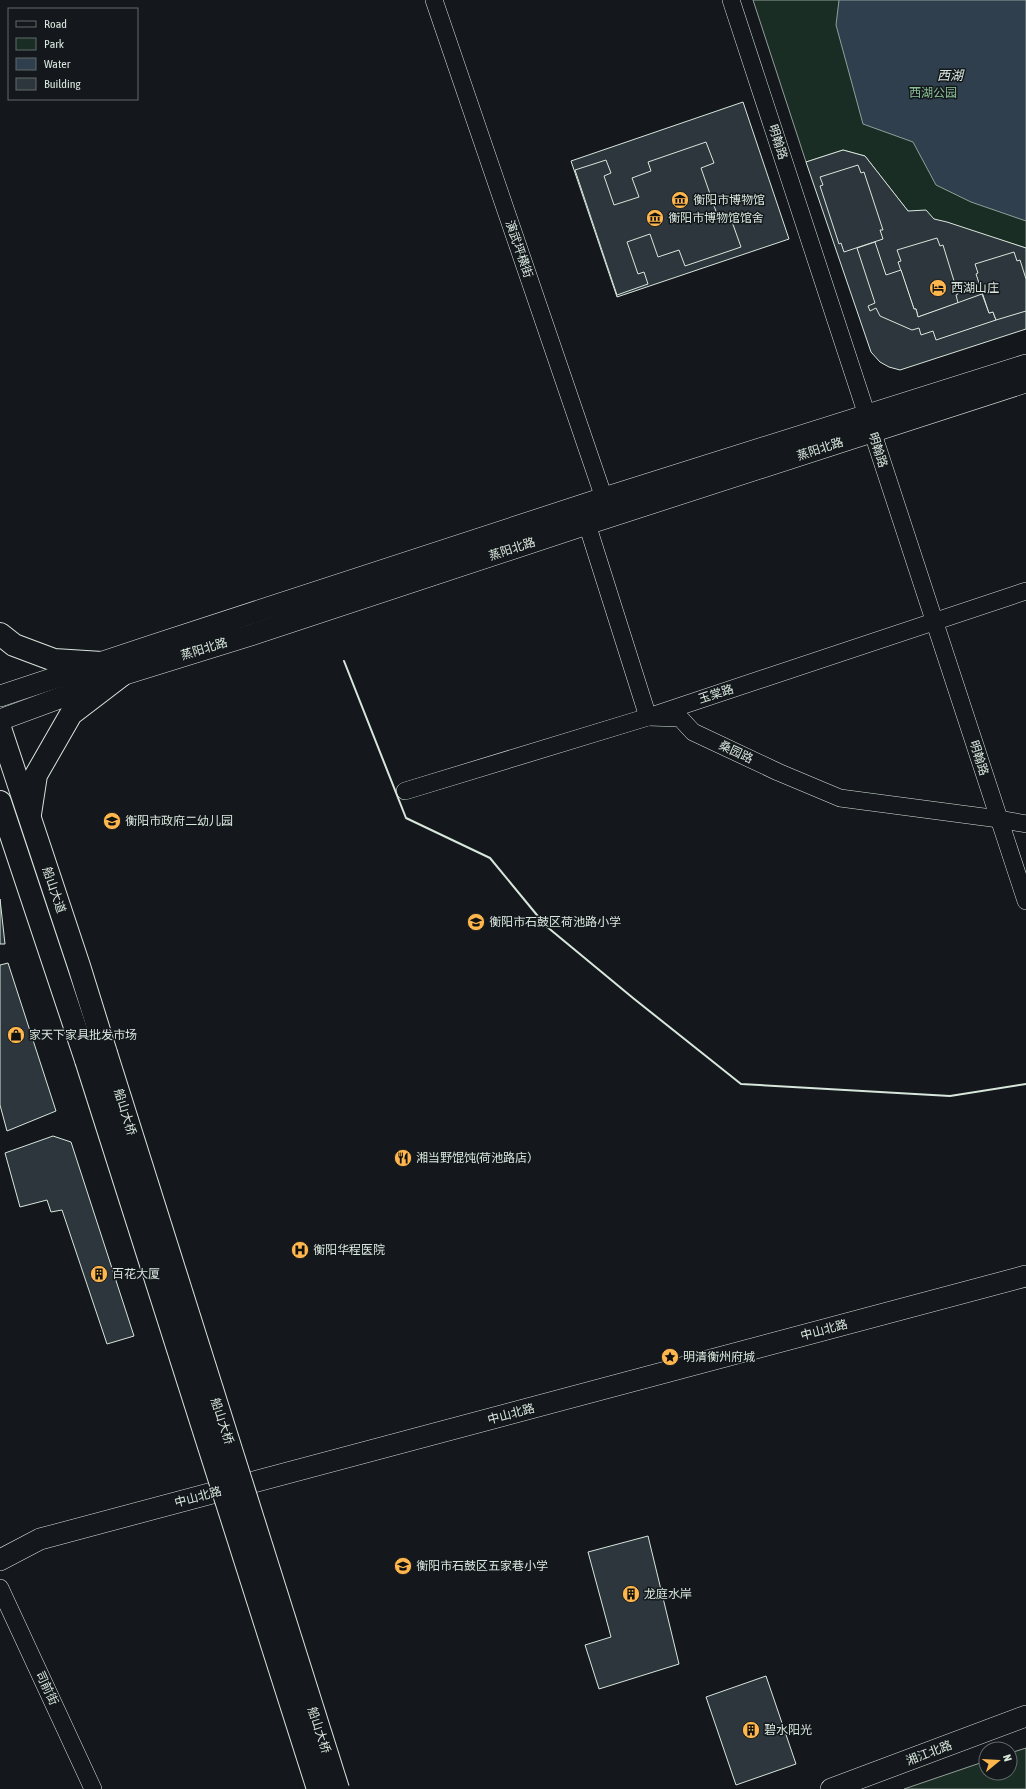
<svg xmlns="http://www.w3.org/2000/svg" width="1026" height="1789" font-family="'Asap Condensed','Noto Sans SC',sans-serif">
	<rect width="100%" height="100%" fill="#14181c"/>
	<g fill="#1a2d24" stroke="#939e99">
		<polygon points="753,0 1026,0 1026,248 908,211 865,156 843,150 806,162"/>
		<polygon points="1026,1748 1026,1789 904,1789 986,1761 986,1773 1010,1773 1010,1753"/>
	</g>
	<polygon fill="#2f3f4d" stroke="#939e99" points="839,0 1026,0 1026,221 971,202 936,185 913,142 863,124 836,25"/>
	<g fill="#2c363c" stroke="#d8e6dc">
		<polygon points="743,102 789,239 617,297 571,161"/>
		<polygon points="706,142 714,163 701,168 719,220 730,216 741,247 685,266 679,250 658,257 650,234 627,242 638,274 644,272 648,284 617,295 575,170 606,160 611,173 604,176 614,205 639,197 632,178 651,171 648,162"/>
		<polygon points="843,150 865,156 908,211 926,210 934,219 947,222 1026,248 1026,329 900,370 889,367 880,362 871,352 806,162"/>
		<polygon points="858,165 861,173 864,172 883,230 880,230 883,239 844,252 841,243 839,244 820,186 823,185 820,177"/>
		<polygon points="937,238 940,246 943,245 958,294 956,295 958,303 918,317 916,309 914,309 898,262 901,261 897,250"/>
		<polygon points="875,242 886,275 901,270 914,309 916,309 918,317 982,294 989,313 993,312 996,320 936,340 933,331 921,335 919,328 912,330 880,316 876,308 870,311 868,306 875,303 857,248"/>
		<polygon points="1014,252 1017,261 1020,260 1026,279 1026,311 996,320 993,312 989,313 976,274 978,273 975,264"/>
		<polygon points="0,899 5,944 0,944"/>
		<polygon points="8,963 56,1111 7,1131 0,1105 0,965"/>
		<polygon points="53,1136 71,1142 134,1336 107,1344 62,1210 51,1212 47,1200 20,1207 5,1153"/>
		<polygon points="648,1536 679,1664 599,1689 585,1645 611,1637 588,1552"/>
		<polygon points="766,1676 796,1764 736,1785 706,1697"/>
	</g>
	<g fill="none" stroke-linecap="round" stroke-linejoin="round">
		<defs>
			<g id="minor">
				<polyline points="434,0 604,498"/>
				<polyline points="731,0 1026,901"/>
				<polyline points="587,524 648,717 680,718 693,732 778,772 840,798 999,819 1026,824"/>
				<polyline points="405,791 648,717 1026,591"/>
				<polyline points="0,1588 93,1789"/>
			</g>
			<g id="major">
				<polyline points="0,696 154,645 604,498 1026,365"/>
				<polyline points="0,720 122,675 251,635 587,524 1026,382"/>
				<polyline points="0,1560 40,1539 1026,1276"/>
				<polyline points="831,1789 1026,1716"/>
			</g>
			<g id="highway">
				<polyline points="0,634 14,645 54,660 102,663"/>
				<polyline points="0,728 79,966 106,1053"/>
				<polyline points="0,802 86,1060"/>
				<polyline points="30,814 36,775 71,714 122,675"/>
			</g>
		</defs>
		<use href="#minor" stroke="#d8e6dc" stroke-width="18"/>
		<use href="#major" stroke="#d8e6dc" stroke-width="22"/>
		<use href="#highway" stroke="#d8e6dc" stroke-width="24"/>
		<use href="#minor" stroke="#14181c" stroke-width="17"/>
		<use href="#major" stroke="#14181c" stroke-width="21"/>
		<use href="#highway" stroke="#14181c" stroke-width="22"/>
		<defs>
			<g id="highway-bridge">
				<polyline points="106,1053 338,1789"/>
				<polyline points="86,1060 318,1789"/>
			</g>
		</defs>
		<use href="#highway-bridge" stroke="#d8e6dc" stroke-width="24" stroke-linecap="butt"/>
		<use href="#highway-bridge" stroke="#14181c" stroke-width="22"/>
		<polyline stroke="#d8e6dc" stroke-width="2" points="344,661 406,818 490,858 546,926 633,998 741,1084 950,1096 1026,1084"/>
	</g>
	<defs>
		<symbol id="museum-disc" viewBox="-11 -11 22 22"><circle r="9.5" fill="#ffb74d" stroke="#14181c"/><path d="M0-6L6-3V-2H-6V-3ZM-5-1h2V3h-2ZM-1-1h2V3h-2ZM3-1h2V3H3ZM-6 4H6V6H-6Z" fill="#111"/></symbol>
		<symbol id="hotel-disc" viewBox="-11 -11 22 22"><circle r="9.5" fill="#ffb74d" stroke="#14181c"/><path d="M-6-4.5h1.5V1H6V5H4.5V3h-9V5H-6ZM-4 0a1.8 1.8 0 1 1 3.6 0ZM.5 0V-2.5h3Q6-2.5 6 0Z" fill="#111"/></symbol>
		<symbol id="school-disc" viewBox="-11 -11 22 22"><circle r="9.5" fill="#ffb74d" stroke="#14181c"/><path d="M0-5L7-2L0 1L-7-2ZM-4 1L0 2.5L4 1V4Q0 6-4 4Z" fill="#111"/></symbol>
		<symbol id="shop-disc" viewBox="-11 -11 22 22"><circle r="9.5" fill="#ffb74d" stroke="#14181c"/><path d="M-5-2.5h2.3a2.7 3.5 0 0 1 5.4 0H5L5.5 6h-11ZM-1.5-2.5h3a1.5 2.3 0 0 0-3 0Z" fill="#111"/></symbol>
		<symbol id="restaurant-disc" viewBox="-11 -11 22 22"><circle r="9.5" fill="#ffb74d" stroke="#14181c"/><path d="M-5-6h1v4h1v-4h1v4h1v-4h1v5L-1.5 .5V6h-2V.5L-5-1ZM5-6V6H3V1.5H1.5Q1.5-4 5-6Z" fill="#111"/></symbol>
		<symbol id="hospital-disc" viewBox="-11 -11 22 22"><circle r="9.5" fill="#ffb74d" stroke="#14181c"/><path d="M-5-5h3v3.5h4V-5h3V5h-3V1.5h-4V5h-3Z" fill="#111"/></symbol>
		<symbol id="building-disc" viewBox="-11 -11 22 22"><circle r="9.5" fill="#ffb74d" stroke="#14181c"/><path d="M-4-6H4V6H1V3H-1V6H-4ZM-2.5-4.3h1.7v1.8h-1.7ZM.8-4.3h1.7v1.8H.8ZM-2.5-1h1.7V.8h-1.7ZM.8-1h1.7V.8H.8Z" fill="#111"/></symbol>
		<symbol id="sight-disc" viewBox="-11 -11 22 22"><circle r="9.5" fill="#ffb74d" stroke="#14181c"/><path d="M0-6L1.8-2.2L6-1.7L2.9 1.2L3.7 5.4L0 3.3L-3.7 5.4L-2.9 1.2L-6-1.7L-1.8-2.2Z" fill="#111"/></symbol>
	</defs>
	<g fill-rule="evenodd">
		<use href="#museum-disc" x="670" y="190" width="20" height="20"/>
		<use href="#museum-disc" x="645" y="208" width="20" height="20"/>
		<use href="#hotel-disc" x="928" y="278" width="20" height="20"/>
		<use href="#school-disc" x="102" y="811" width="20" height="20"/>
		<use href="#school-disc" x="466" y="912" width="20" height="20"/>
		<use href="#shop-disc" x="6" y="1025" width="20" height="20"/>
		<use href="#restaurant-disc" x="393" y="1148" width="20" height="20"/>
		<use href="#hospital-disc" x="290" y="1240" width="20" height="20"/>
		<use href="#building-disc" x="89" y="1264" width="20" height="20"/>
		<use href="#sight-disc" x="660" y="1347" width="20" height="20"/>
		<use href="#school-disc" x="393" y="1556" width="20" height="20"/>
		<use href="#building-disc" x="621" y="1584" width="20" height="20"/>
		<use href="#building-disc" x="741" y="1720" width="20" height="20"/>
	</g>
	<g text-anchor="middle" stroke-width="3" stroke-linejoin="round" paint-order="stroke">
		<g font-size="12" fill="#8ac095" stroke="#14181c">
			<text x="933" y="97">西湖公园</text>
		</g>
		<g font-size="12" fill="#d8e6dc" stroke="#14181c">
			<text transform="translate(778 142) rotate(72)" y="4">明翰路</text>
			<text transform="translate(519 249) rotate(71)" y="4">演武坪横街</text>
			<text transform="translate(820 449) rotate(-18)" y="4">蒸阳北路</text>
			<text transform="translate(878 450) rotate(72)" y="4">明翰路</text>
			<text transform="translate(512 549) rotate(-18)" y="4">蒸阳北路</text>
			<text transform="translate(204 649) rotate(-17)" y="4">蒸阳北路</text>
			<text transform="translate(716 694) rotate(-18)" y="4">玉棠路</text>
			<text transform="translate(736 752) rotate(25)" y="4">桑园路</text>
			<text transform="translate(979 758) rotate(72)" y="4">明翰路</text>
			<text transform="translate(54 890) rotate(71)" y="4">船山大道</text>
			<text transform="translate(125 1112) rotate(73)" y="4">船山大桥</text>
			<text transform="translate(824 1330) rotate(-15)" y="4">中山北路</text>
			<text transform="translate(511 1414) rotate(-15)" y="4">中山北路</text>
			<text transform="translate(222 1421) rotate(72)" y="4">船山大桥</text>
			<text transform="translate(198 1497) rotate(-15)" y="4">中山北路</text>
			<text transform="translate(47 1688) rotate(65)" y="4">司前街</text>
			<text transform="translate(319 1730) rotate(72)" y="4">船山大桥</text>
			<text transform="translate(929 1753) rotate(-21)" y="4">湘江北路</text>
		</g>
		<g font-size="12" fill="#d8e6dc" stroke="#14181c" text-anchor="start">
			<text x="693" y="204">衡阳市博物馆</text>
			<text x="668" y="222">衡阳市博物馆馆舍</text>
			<text x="951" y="292">西湖山庄</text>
			<text x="125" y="825">衡阳市政府二幼儿园</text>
			<text x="489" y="926">衡阳市石鼓区荷池路小学</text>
			<text x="29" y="1039">家天下家具批发市场</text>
			<text x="416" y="1162">湘当野馄饨(荷池路店）</text>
			<text x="313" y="1254">衡阳华程医院</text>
			<text x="112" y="1278">百花大厦</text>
			<text x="683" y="1361">明清衡州府城</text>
			<text x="416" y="1570">衡阳市石鼓区五家巷小学</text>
			<text x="644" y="1598">龙庭水岸</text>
			<text x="764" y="1734">碧水阳光</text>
		</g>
		<g font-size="13" font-style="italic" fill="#d8e6dc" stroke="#14181c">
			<text x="950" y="80">西湖</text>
		</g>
	</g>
	<rect x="8" y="8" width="130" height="92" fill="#14181c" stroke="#626a69"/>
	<rect x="16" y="21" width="20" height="6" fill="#14181c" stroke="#626a69"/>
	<text x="44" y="28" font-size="12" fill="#d8e6dc">Road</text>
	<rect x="16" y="38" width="20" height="12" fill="#1a2d24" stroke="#626a69"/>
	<text x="44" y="48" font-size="12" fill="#d8e6dc">Park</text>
	<rect x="16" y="58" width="20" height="12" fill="#2f3f4d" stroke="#626a69"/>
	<text x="44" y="68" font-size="12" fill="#d8e6dc">Water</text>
	<rect x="16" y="78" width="20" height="12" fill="#2c363c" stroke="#626a69"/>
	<text x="44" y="88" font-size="12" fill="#d8e6dc">Building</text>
	<g transform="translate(998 1761) rotate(72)"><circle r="19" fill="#14181c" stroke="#626a69"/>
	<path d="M0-3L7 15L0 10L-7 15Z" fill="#ffb74d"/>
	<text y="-6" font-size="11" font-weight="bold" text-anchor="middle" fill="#d8e6dc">N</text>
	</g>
</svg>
